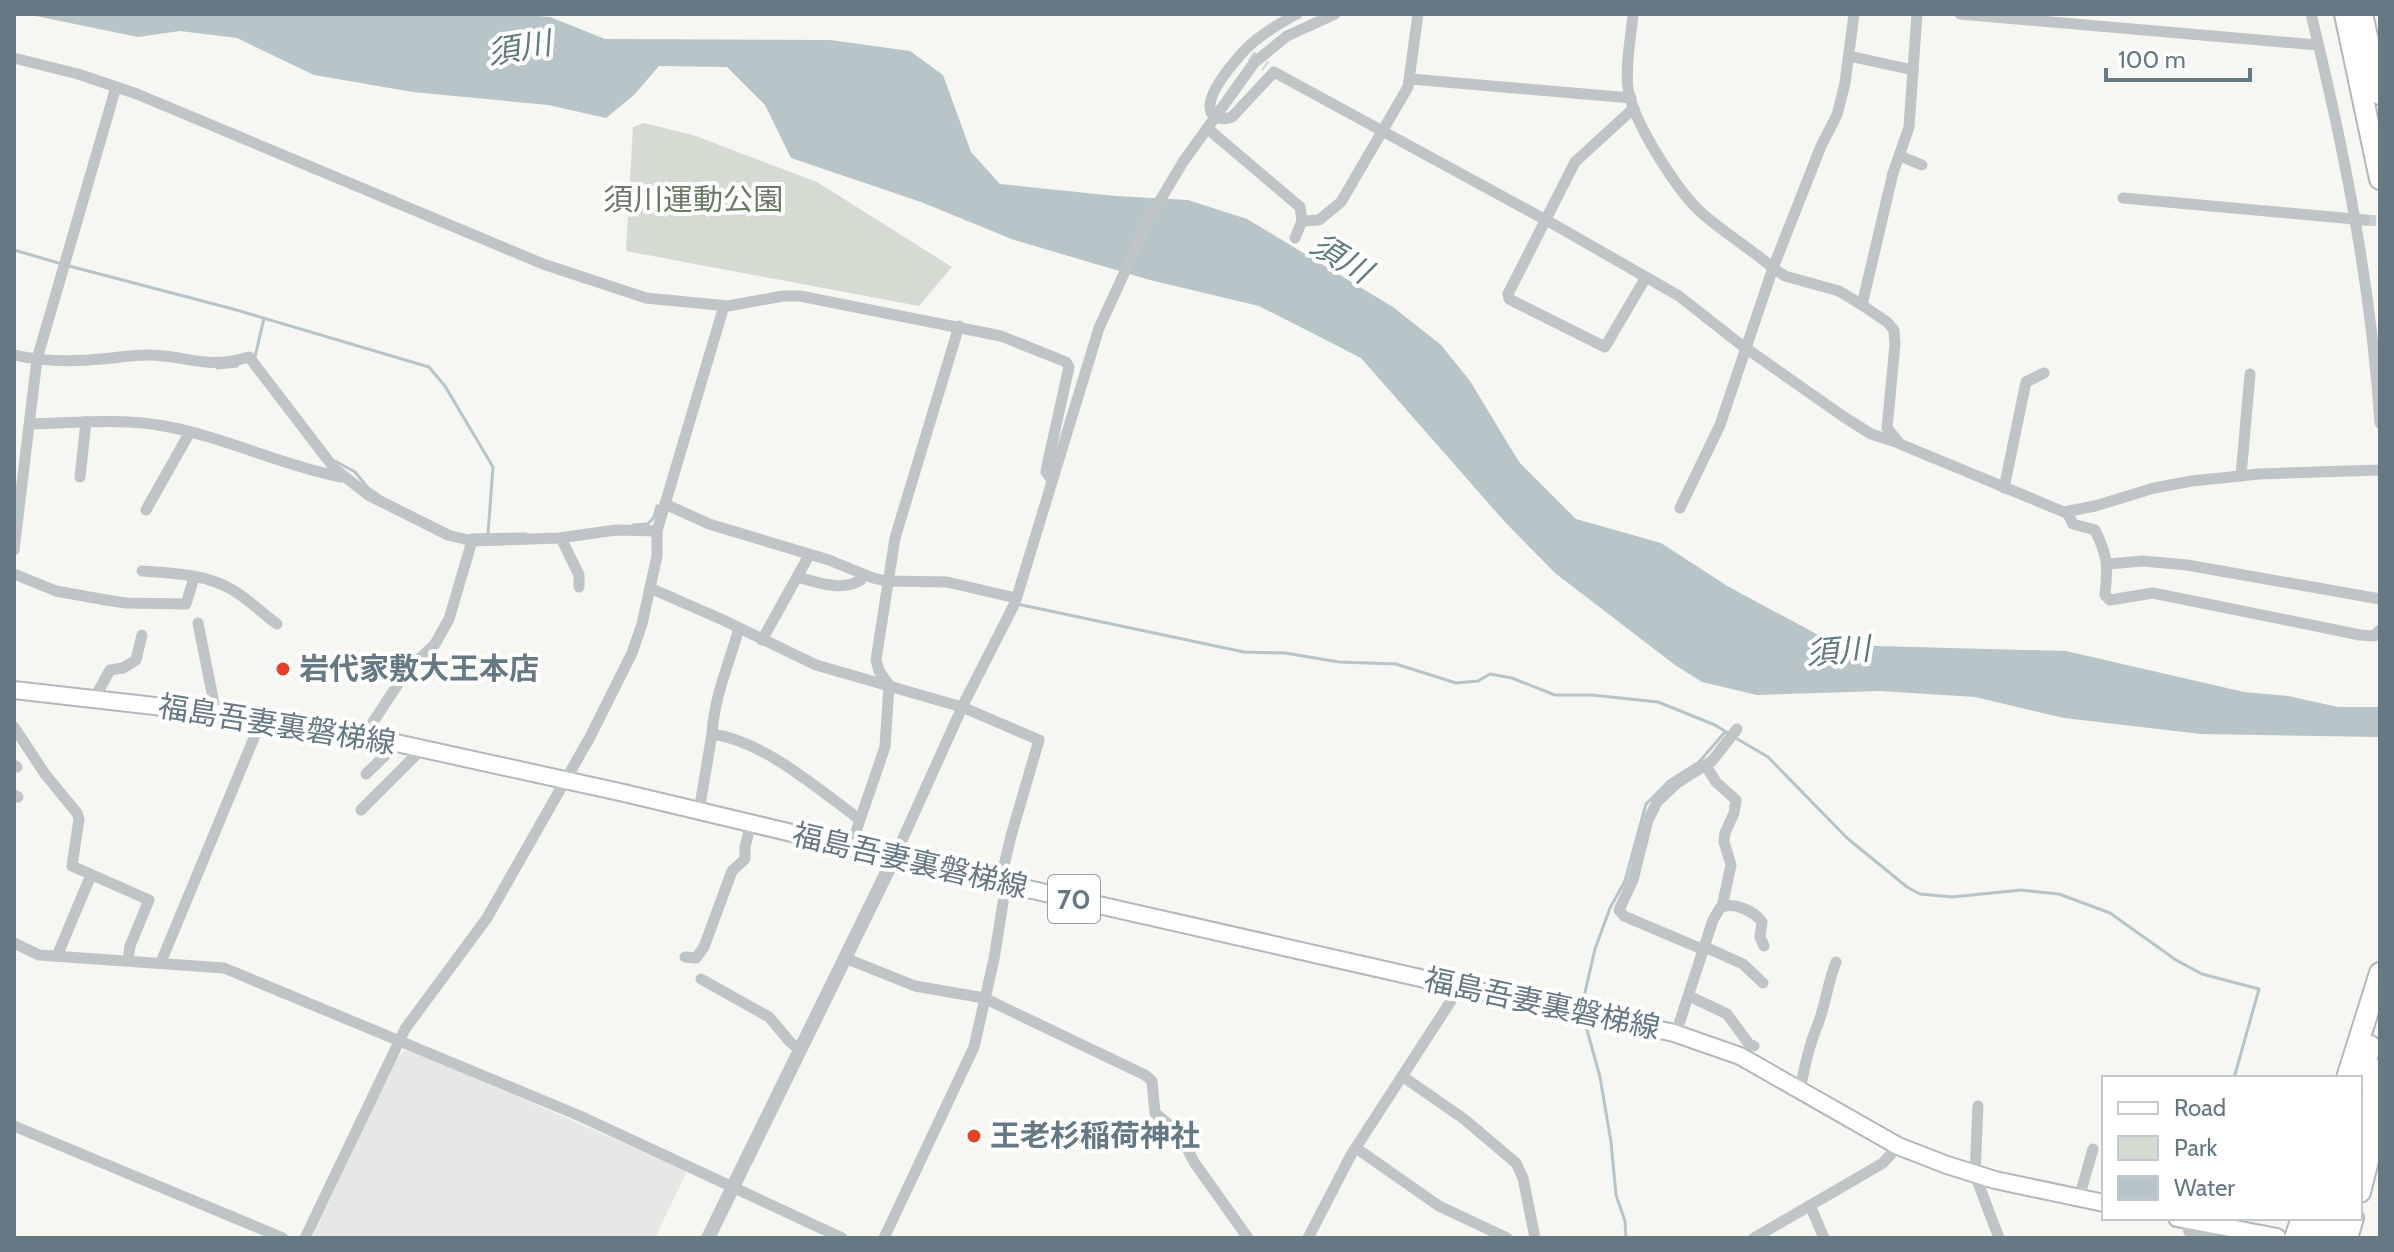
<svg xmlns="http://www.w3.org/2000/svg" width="2394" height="1252" font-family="Cabin,'Noto Sans JP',sans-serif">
	<rect width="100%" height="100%" fill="#f6f6f2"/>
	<polygon fill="#e7e7e6" points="411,1050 687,1171 655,1238 312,1238 396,1058 404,1051"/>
	<polygon fill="#d6dbd1" points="644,123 693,135 817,182 952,267 919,306 626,251 633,127"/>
	<polygon fill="#b7c5c8" points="26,14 515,14 550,17 605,39 830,40 910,51 943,75 971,152 1000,184 1116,196 1188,200 1247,219 1393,307 1441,345 1470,381 1519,462 1576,519 1661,543 1729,587 1837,645 2066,651 2244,692 2288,696 2338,707 2380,707 2380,737 2201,734 2064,718 1975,697 1880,691 1757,695 1702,682 1675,665 1555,573 1504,521 1361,358 1259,306 1150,280 1014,240 921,202 791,158 765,105 727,67 659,66 634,95 606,118 548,105 413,92 314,75 237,38 180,31 138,37"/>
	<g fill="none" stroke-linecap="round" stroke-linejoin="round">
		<g stroke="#b7c5c8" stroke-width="3">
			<polyline points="14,250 62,264"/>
			<polyline points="69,266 233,309 429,367 445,386 493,467 488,534"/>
			<polyline points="255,357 264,318"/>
			<polyline points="217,368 237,366"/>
			<polyline points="335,461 355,472 368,488 379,495"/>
			<polyline points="633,525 648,524 654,517 657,506 662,508"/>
			<polyline points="470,535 526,534"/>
			<polyline points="1017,604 1244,652 1285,653 1339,662 1396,664 1456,683 1478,681 1490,674 1512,678 1555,695 1592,695 1658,702 1715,725 1728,733"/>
			<polyline points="1734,737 1768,757 1847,838 1907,887 1920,894 1952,897 2021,890 2059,894 2110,913 2176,960 2202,974 2259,989 2234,1078"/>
			<polyline points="1582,1005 1595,949 1610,908 1625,881 1646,804 1669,781 1699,762 1725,732"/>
			<polyline points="1584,1019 1600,1077 1611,1142 1616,1195 1625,1221 1626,1238"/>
		</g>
		<g stroke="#cad0d1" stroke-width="11" stroke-dasharray="11 5.5" stroke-linecap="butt">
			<polyline points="1251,56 1266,66"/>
			<polyline points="2365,220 2380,221"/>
		</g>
		<defs>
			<g id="primary">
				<polyline points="14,690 216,713 369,737 624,793 1006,884 1460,987 1674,1033 1740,1056 1898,1146 1947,1165 1995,1180 2104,1203"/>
				<polyline points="2177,1218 2277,1237"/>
			</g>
			<g id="motorway">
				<polyline points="2345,14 2380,179"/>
				<polyline points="2362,14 2380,94"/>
				<polyline points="2347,1078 2380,973"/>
				<polyline points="2360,1085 2370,1046"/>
				<polyline points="2365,1128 2380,1070"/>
				<polyline points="2360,1192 2380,1113"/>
				<polyline points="2295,1238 2302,1218"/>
				<polyline points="2314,1238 2321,1218"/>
				<polyline points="2331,1238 2337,1218"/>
				<polyline points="2347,1238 2353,1218"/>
			</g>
		</defs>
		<use href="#primary" stroke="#b2b8bb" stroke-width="20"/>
		<use href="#motorway" stroke="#b4b8bb" stroke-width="24"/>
		<g stroke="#bfc4c7" stroke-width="11">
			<path d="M1297,14C1278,24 1259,35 1244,51C1234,62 1198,102 1214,116C1220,120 1226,119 1232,117L1274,72L1555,225L1679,296L1740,344L1844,417L1871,434L1896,442"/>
			<path d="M1633,14C1631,38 1625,65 1628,88C1632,121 1679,194 1704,215C1726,234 1751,249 1773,268L1785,276L1839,291L1862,305L1887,322L1894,330L1895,344L1887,428L1900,444L2064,512L2095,506L2154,488L2192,481L2259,474L2380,470"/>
			<polyline points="1960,14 2318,45"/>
			<path d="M2311,14C2344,148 2371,285 2380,423"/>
			<polyline points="1849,56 1913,70"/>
			<polyline points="14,58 78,74 137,94 543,264 646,298 728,306 783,296 800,296 1001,336 1066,362 1069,367 1047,466 1046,472 1052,480"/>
			<polyline points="1411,79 1631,98"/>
			<polyline points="1634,108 1575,162 1508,294 1509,299 1605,347 1646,277"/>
			<polyline points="1207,128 1300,207 1302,221 1295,238"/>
			<polyline points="1900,156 1922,165"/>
			<polyline points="2123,198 2365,220"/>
			<polyline points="1302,221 1319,220 1341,202 1408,87 1418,14"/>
			<polyline points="1862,305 1893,173 1909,127 1917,14"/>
			<path d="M14,355C41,361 73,362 101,359C118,358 134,354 151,355C190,356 206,370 249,357L334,468L368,495L448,535L472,541L559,538L616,530L657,531"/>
			<path d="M30,424C75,423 120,418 164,426C225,437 280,465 341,477"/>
			<polyline points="2241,476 2250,374"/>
			<polyline points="80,477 86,422"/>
			<polyline points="2004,488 2026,382 2044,373"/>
			<polyline points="665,504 709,524 829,560 873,578 886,581 947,582 1016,598"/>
			<polyline points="1680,508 1720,425 1773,268 1821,146 1837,115 1845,83 1854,14"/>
			<polyline points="146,510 190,432"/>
			<path d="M2067,512L2073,524L2095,530C2108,557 2108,565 2105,595L2110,600L2153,593L2360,635L2374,636L2380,630"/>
			<polyline points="561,538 579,575 579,587"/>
			<polyline points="14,550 37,359 116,87"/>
			<polyline points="2108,564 2143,561 2187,565 2380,599"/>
			<path d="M142,571C171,573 205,574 231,589C247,598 262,613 277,624"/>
			<polyline points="14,574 56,591 106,600 126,603 186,604 194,578"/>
			<path d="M797,577C817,582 841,592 861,580"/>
			<polyline points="650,588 723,620 816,665 962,707 1039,740 1011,836 1000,883"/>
			<polyline points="198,623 216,713"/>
			<polyline points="762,640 807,559"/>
			<polyline points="94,699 110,670 123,668 136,660 142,635"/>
			<polyline points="14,727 45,774 77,813 79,819 72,866 149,900 130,946 128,960"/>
			<path d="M712,734C714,697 729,664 739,628"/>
			<polyline points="369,737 373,722 406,672 435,644 449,619 472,541"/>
			<polyline points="14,765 17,767"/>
			<polyline points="1706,766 1716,782 1736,800 1734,813 1725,833 1724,842 1731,865 1722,907"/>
			<polyline points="366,774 398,743"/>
			<polyline points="14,795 18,797"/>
			<polyline points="361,810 422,749"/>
			<path d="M699,811L712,734C764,741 818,789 859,819"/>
			<polyline points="851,846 885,747 889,685 879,671 876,660 895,538 959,326"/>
			<polyline points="895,856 964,703 1015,603 1099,328 1150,217 1183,162 1254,63 1287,36 1335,14"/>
			<polyline points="14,943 39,955 224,968 580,1116 842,1238"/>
			<polyline points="1705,947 1743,964 1763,983"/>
			<polyline points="1704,950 1624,916 1619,910 1633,880 1648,820 1657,802 1677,783 1712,761 1737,729"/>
			<polyline points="57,956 91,875"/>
			<polyline points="685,957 696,958 704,947 732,871 745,859 745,847 751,823"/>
			<polyline points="845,958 915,986 984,998 1145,1075 1152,1081 1155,1113 1179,1133 1194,1162 1248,1238"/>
			<polyline points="161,962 261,721"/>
			<polyline points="701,979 769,1017 790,1042 800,1050"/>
			<polyline points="1689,996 1727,1014 1749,1044 1754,1046"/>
			<path d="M1676,1033L1713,920L1720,908C1733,901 1754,911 1762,922L1760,937L1764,946"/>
			<polyline points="1402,1076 1464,1119 1516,1163 1523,1178 1535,1238"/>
			<path d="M1800,1090C1804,1069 1808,1049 1816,1029C1825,1009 1827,984 1836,962"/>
			<polyline points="1978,1106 1975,1175 1999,1238"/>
			<polyline points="14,1126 283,1238"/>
			<polyline points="1356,1148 1439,1206 1507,1238"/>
			<polyline points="2079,1198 2093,1149"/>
			<polyline points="1810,1205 1824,1238"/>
			<polyline points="2185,1219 2189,1232 2213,1238"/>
			<polyline points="305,1238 405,1029 487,918 590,737 632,653 642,624 657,556 657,531 724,306"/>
			<polyline points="884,1238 974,1047 994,959 1006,884"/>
			<polyline points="1308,1238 1351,1155 1460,987"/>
			<polyline points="1754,1238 1883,1163 1898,1146"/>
		</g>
		<polyline stroke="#bfc4c7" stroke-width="14" points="708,1238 895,856"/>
		<use href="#primary" stroke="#fff" stroke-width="16"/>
		<use href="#motorway" stroke="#fff" stroke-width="20"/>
	</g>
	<g fill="#e44125" stroke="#fff" stroke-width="3">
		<circle cx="283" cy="669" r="8"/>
		<circle cx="974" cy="1136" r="8"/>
	</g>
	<g text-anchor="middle" stroke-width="8" stroke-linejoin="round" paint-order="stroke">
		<rect fill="#fff" stroke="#93a1a9" stroke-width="2" x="1048" y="875" width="52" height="48" rx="6"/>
		<g font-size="28" font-weight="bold" fill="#657984">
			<text x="1074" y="909">70</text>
		</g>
		<g font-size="30" fill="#6a7b64" stroke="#fff">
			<text x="693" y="210">須川運動公園</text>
		</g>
		<g font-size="30" font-weight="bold" fill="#657984" stroke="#fff" text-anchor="start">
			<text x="299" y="679">岩代家敷大王本店</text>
			<text x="990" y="1146">王老杉稲荷神社</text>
		</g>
		<g font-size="30" fill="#657984" stroke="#fff">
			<text transform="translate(277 725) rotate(9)" y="10">福島吾妻裏磐梯線</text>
			<text transform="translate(910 861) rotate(13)" y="10">福島吾妻裏磐梯線</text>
			<text transform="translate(1542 1004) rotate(12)" y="10">福島吾妻裏磐梯線</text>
		</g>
		<g font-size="32" font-style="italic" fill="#607b80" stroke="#fff">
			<text transform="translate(519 48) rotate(-10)" y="11">須川</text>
			<text transform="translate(1341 258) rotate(31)" y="11">須川</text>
			<text transform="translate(1838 651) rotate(-5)" y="11">須川</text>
		</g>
	</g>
	<rect width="2394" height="1252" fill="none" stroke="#657984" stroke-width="32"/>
	<rect x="2102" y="1076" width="260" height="144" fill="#ffffff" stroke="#c1c9ce" stroke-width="2"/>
	<rect x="2118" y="1102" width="40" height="12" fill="#ffffff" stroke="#c1c9ce" stroke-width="2"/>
	<text x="2174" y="1116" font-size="24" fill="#657984">Road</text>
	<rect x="2118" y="1136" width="40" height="24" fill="#d6dbd1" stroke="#c1c9ce" stroke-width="2"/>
	<text x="2174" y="1156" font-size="24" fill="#657984">Park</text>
	<rect x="2118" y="1176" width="40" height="24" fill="#b7c5c8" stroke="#c1c9ce" stroke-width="2"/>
	<text x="2174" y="1196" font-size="24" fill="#657984">Water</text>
	<path d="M2106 68v12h144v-12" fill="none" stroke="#657984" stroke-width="4"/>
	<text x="2118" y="68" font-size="24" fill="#657984" stroke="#ffffff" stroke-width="6" paint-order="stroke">100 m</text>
</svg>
